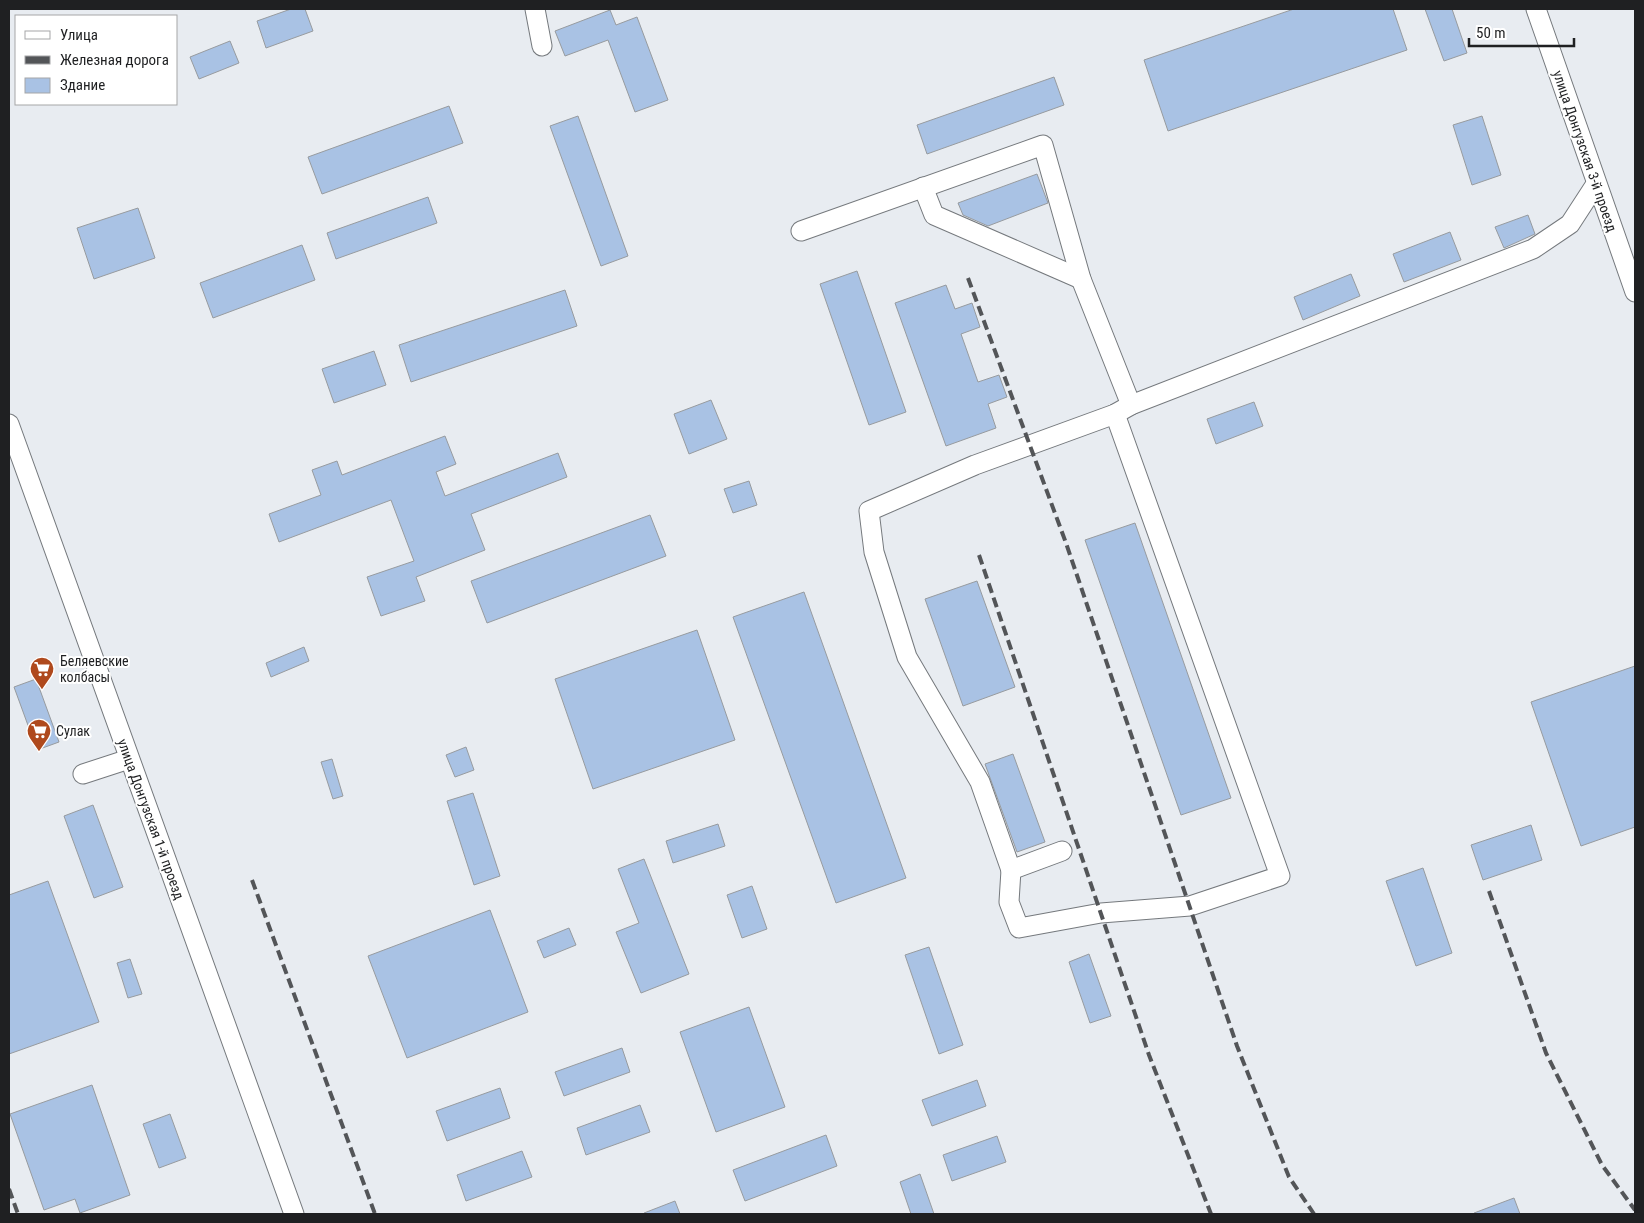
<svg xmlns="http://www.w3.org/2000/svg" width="1644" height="1223" font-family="'Roboto Condensed',sans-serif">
	<rect width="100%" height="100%" fill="#e8ecf1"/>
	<g fill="#a9c2e4" stroke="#979b9f">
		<polygon points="291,9 305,9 313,31 266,48 257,21"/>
		<polygon points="1294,9 1393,9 1407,50 1168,131 1144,60"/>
		<polygon points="1425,9 1452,9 1467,53 1444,61"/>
		<polygon points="610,10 616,25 637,17 668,100 635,112 608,40 565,56 555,31"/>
		<polygon points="230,41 239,63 199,79 190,57"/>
		<polygon points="1054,77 1064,105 927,154 917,125"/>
		<polygon points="449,106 463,143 322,194 308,157"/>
		<polygon points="578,116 628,256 601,266 550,126"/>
		<polygon points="1482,116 1501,175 1472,185 1453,125"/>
		<polygon points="1037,174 1048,203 988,226 963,215 958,203"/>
		<polygon points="428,197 437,223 336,259 327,233"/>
		<polygon points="138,208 155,258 94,279 77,228"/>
		<polygon points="1528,215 1535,234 1504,248 1495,227"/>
		<polygon points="1450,232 1461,260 1404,282 1393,254"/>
		<polygon points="302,245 315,280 213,318 200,283"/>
		<polygon points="857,271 906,412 869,425 820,284"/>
		<polygon points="1351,274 1360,296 1303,320 1294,297"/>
		<polygon points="946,285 955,309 972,303 980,327 961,334 978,382 999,375 1007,397 988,404 996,428 946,446 895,303"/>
		<polygon points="565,290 577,326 411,382 399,345"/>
		<polygon points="374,351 386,385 334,403 322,369"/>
		<polygon points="711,400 727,439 689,454 674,414"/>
		<polygon points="1254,402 1263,426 1216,444 1207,419"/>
		<polygon points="445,436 456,464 436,472 445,496 558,453 567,477 471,514 485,550 416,577 425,601 381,616 367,577 414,561 391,500 279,542 269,514 321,495 312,470 337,461 342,475"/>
		<polygon points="749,481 757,505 733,513 724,489"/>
		<polygon points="650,515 666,556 487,623 471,581"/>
		<polygon points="1135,523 1231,798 1181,815 1085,540"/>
		<polygon points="977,581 1015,687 963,706 925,599"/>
		<polygon points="804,592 906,878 836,903 733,617"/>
		<polygon points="697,630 735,740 593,789 555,679"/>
		<polygon points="304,647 309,661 271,677 266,663"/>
		<polygon points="1635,666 1635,827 1581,846 1531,702"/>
		<polygon points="36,679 59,742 37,750 14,687"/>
		<polygon points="466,747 474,770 455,777 446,755"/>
		<polygon points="1013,754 1045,842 1017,852 985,764"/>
		<polygon points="332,759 343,796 333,799 321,762"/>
		<polygon points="473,793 500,876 474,885 447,801"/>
		<polygon points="93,805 123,887 94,898 64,816"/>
		<polygon points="718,824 725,846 673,863 666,841"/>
		<polygon points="1531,825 1542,860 1483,880 1471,845"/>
		<polygon points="644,859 689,974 641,993 616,932 639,923 618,869"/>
		<polygon points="1423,868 1452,953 1416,966 1386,881"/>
		<polygon points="48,881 99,1022 9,1054 9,895"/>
		<polygon points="752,886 767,929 742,938 727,895"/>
		<polygon points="490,910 528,1012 407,1058 368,956"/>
		<polygon points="569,928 576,945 544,958 537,941"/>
		<polygon points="929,947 963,1045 939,1054 905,955"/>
		<polygon points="1089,954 1111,1016 1090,1023 1069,962"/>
		<polygon points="130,959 142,994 128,998 117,963"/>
		<polygon points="749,1007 785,1107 716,1132 680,1032"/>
		<polygon points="622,1048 630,1072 564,1096 555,1072"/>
		<polygon points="977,1080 986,1106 932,1126 922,1100"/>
		<polygon points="92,1085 130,1195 80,1213 75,1199 44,1210 10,1114"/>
		<polygon points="500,1088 510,1118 447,1141 436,1111"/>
		<polygon points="640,1105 650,1132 586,1155 577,1128"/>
		<polygon points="170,1114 186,1158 159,1168 143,1124"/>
		<polygon points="826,1135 837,1166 745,1201 733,1170"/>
		<polygon points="997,1136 1006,1162 952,1181 943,1155"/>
		<polygon points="522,1151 532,1177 466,1201 457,1175"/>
		<polygon points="920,1174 934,1214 911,1214 900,1182"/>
		<polygon points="1514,1198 1520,1214 1474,1214 1474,1213"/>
		<polygon points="675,1201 680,1214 644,1214 644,1213"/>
	</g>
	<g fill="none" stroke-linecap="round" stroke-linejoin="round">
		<defs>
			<g id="minor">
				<polyline points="535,9 542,46"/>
				<polyline points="1536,9 1635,292"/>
				<polyline points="923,187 934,215 1081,279"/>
				<polyline points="801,231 1043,145 1081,279 1131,405"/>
				<polyline points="9,424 294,1214"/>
				<polyline points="83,774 129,759"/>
				<polyline points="1062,851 1011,870 980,782 907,657 874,552 869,511 975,465 1115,414 1131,405 1533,249 1570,224 1596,184"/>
				<polyline points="1011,870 1009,902 1019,928 1101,913 1190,906 1280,876 1115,414"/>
			</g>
		</defs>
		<use href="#minor" stroke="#75797d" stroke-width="21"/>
		<use href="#minor" stroke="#fff" stroke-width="19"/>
		<g stroke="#535558" stroke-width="4" stroke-dasharray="10 5" stroke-linecap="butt">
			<polyline points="968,278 1066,543 1237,1046 1289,1177 1314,1214"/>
			<polyline points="979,555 1149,1055 1211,1214"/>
			<polyline points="252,880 375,1214"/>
			<polyline points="1489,891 1546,1053 1602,1165 1635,1210"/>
			<polyline points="9,1189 18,1214"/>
		</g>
	</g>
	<defs>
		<symbol id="supermarket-pin" viewBox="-11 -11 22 30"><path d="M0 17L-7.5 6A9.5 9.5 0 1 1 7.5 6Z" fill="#af491d" stroke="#fff"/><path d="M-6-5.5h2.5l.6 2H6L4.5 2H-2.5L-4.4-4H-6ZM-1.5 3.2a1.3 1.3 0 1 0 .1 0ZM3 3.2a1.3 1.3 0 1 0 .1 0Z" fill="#fff"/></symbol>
	</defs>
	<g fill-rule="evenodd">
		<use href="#supermarket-pin" x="28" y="655" width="28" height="38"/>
		<use href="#supermarket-pin" x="25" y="717" width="28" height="38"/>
	</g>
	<g text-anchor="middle" stroke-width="4" stroke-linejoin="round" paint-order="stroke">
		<g font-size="14" fill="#1f2022" stroke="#fff">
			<text transform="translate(1585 151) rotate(71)" y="5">улица Донгузская 3-й проезд</text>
			<text transform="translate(151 819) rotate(70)" y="5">улица Донгузская 1-й проезд</text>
		</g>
		<g font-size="14" fill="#1f2022" stroke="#fff" text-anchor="start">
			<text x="60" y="666">Беляевские<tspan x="60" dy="16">колбасы</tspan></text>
			<text x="56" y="736">Сулак</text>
		</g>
	</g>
	<rect width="1644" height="1223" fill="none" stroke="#1f2022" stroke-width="20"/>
	<rect x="15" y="15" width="162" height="90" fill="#ffffff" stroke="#a5a6a7"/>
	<rect x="25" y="31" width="25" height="8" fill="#ffffff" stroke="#a5a6a7"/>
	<text x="60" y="40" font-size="15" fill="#1f2022">Улица</text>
	<rect x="25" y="56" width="25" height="8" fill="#535558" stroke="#a5a6a7"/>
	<text x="60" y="65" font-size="15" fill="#1f2022">Железная дорога</text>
	<rect x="25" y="78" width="25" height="15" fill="#a9c2e4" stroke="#a5a6a7"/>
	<text x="60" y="90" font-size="15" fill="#1f2022">Здание</text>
	<path d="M1469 38v8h105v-8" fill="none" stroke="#1f2022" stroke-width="2.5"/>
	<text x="1476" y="38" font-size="15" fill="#1f2022" stroke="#ffffff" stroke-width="4" paint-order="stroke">50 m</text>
</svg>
